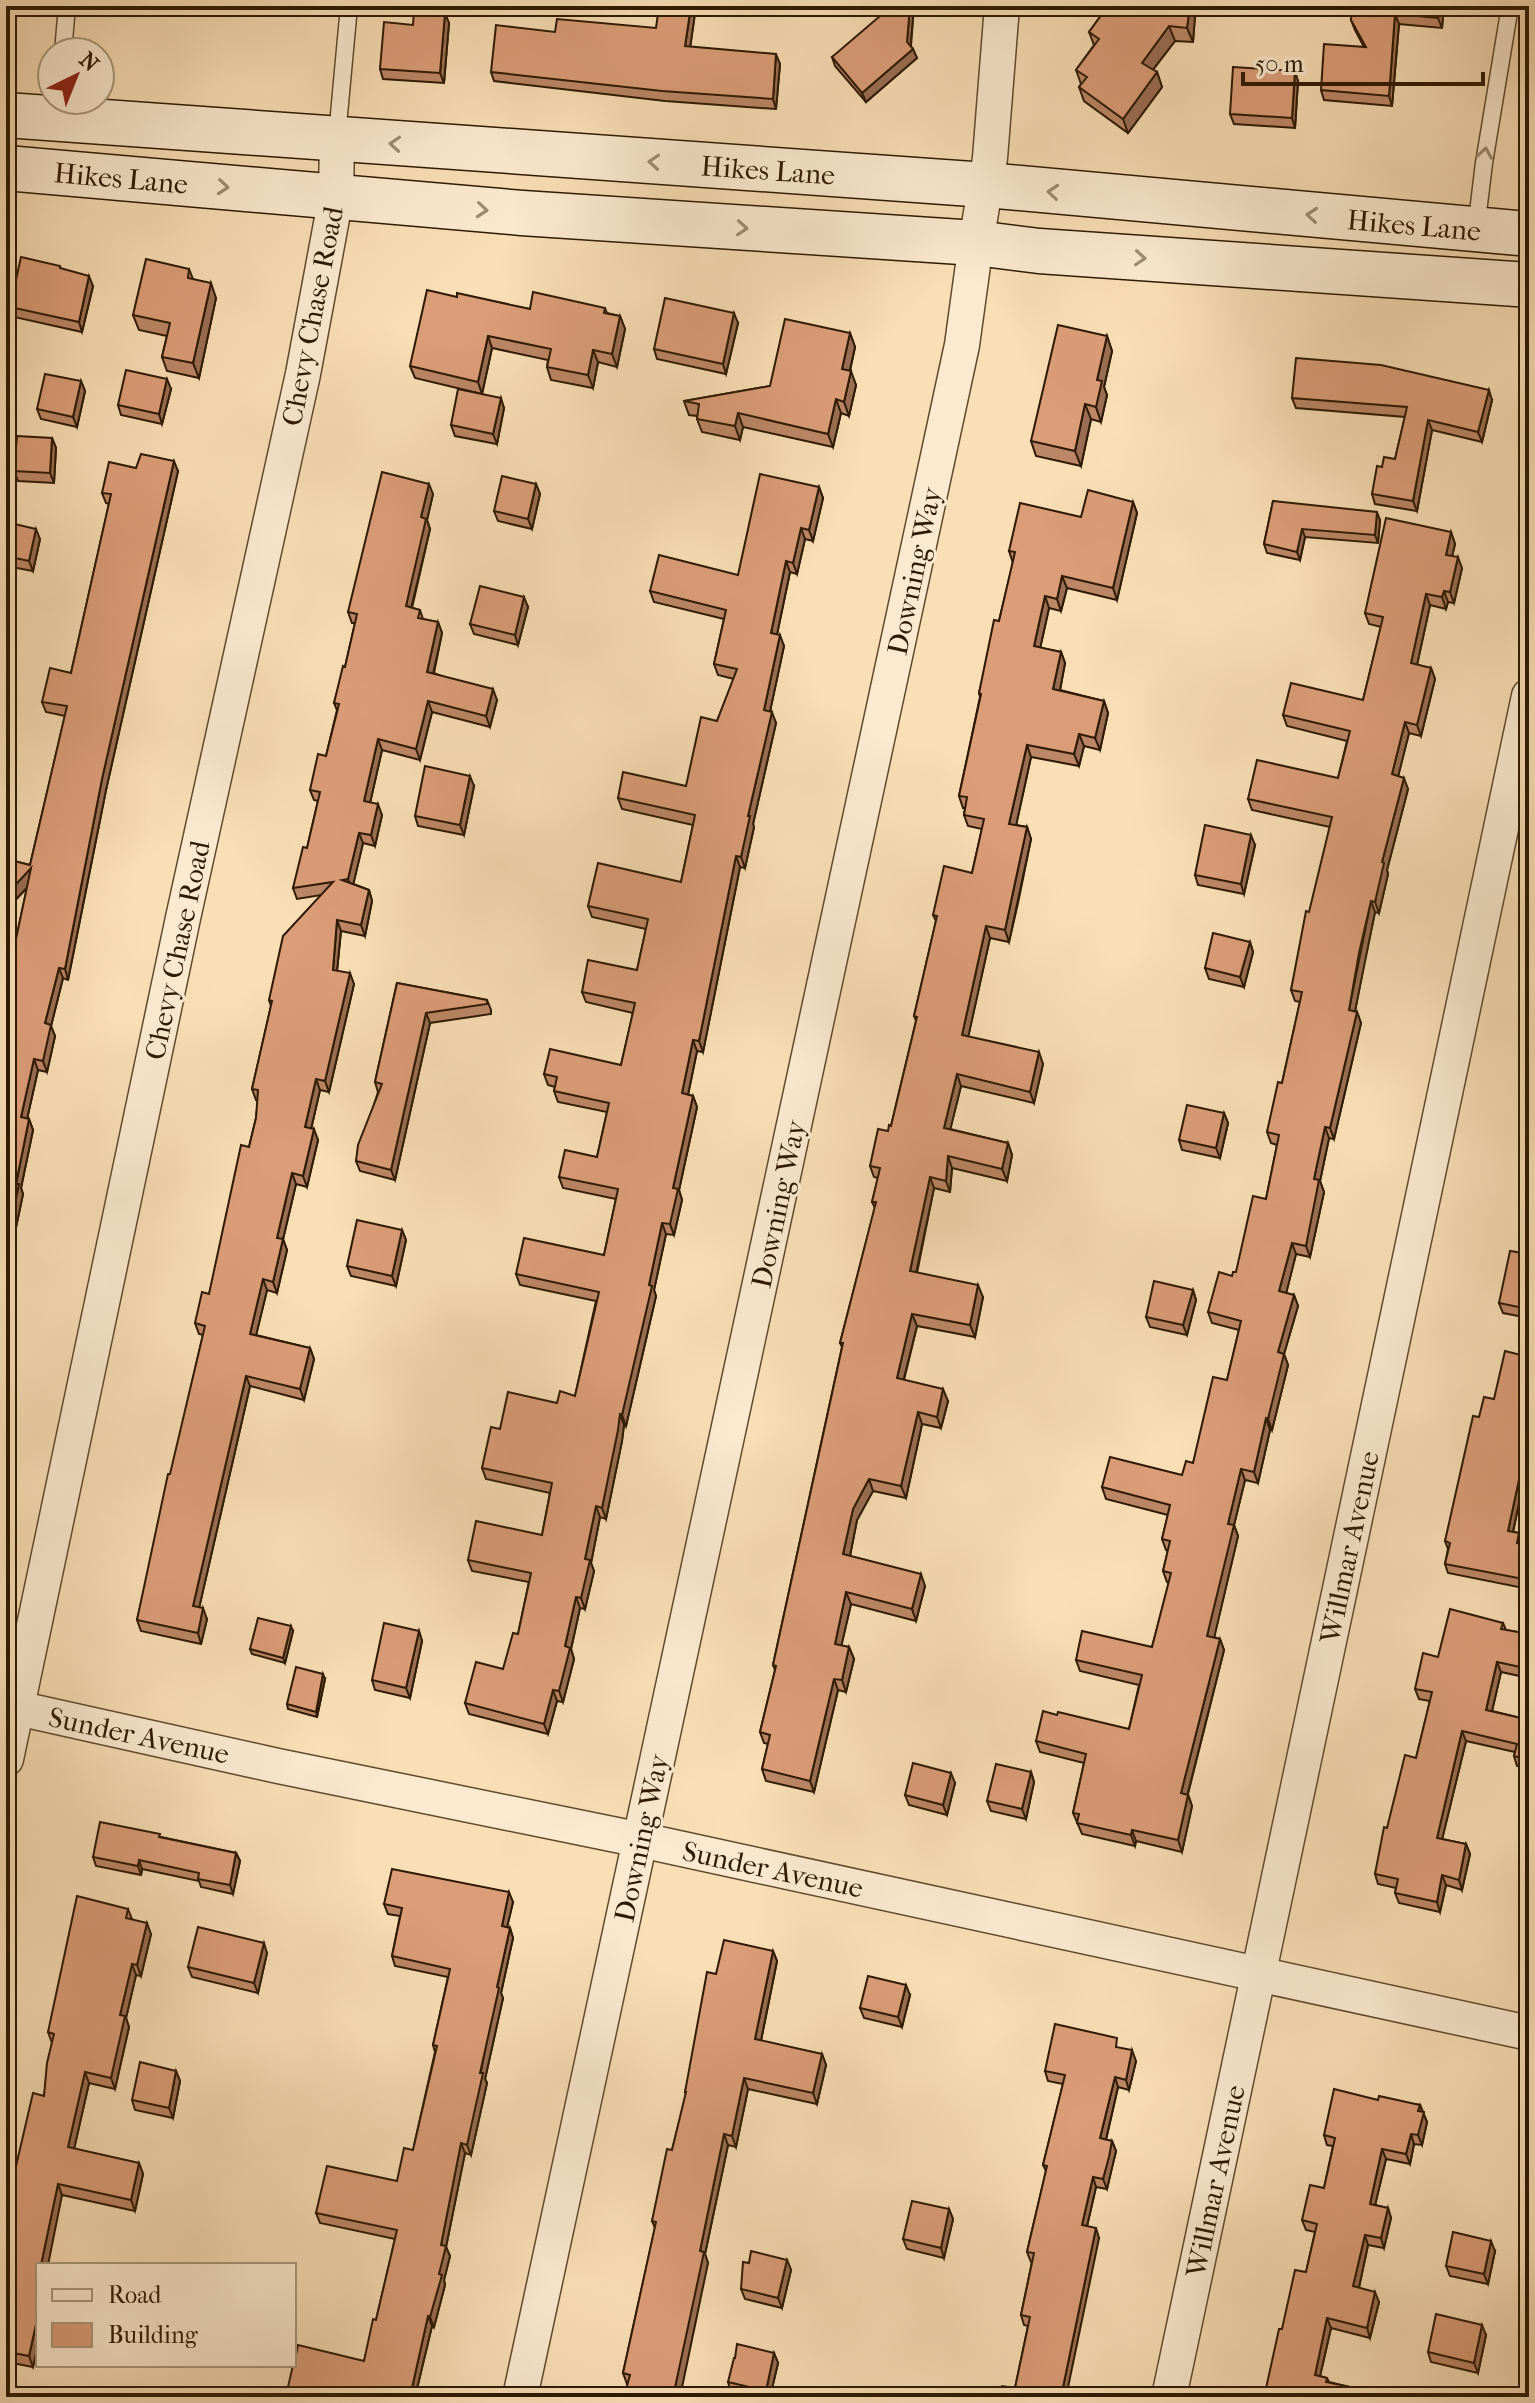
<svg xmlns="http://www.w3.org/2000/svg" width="1535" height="2403" font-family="'IM FELL French Canon',serif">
	<rect width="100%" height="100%" fill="#f9deb6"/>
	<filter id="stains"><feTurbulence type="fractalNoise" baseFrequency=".0025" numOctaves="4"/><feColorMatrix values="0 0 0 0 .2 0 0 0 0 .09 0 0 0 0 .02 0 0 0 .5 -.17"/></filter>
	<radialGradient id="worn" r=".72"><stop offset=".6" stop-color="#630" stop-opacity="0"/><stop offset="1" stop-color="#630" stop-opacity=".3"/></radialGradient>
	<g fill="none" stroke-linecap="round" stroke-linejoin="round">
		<defs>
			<g id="service">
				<polyline points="63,52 67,6"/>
				<polyline points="337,136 349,6"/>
				<polyline points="1476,229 1484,163 1510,6"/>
			</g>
			<g id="minor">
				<polyline points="17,1708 278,1766 641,1840 1529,2033"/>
				<polyline points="6,1759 183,918 303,374 336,197 337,139"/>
				<polyline points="520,2397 962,345 976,243 990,158 1002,6"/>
				<polyline points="1169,2397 1529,696"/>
			</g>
			<g id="secondary">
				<polyline points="6,115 986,185 1529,234"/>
				<polyline points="6,168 522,213 976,243 1039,251 1529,285"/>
			</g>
		</defs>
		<use href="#service" stroke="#604a2e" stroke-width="19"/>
		<use href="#minor" stroke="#604a2e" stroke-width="37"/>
		<use href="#secondary" stroke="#2d1900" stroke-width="47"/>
		<use href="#service" stroke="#fbead0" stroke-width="16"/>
		<use href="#minor" stroke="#fbead0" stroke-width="34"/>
		<use href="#secondary" stroke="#fbead0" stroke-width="44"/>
	</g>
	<g fill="#bc8767" stroke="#2d1900" stroke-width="2">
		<polygon points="696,6 690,47 780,64 776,109 665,101 494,81 491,72 555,32 656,28"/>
		<polygon points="914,6 911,46 917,58 866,102 835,66 832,57"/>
		<polygon points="1108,6 1192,6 1195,16 1193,42 1175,41 1153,70 1157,72 1162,87 1128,133 1084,101 1079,87 1081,84 1076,70 1094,45 1089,32"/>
		<polygon points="1444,6 1442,28 1399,24 1392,106 1324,100 1321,90 1364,47 1355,30 1351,20"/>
		<polygon points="449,23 444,83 383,79 380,69 413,25"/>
		<polygon points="1298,81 1295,128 1234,124 1230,114"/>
		<polygon points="61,268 93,286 82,332 14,317 10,307"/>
		<polygon points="189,269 193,279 216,298 199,378 167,371 162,357 167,336 139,330 133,315"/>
		<polygon points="457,297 530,309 605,308 607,313 620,316 625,329 617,367 598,362 593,388 551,380 547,367 548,360 492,348 482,394 415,378 410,366"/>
		<polygon points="738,323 726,374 657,359 654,349"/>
		<polygon points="850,333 855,347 850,371 856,385 849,416 841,413 833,447 743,427 740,440 702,432 697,419 697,416 689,415 684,401 770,386"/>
		<polygon points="1107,336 1112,351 1104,387 1107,395 1101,422 1091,419 1081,466 1036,456 1031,441"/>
		<polygon points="81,381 85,391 77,427 41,419 37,409"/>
		<polygon points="171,389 162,424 121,415 118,405"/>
		<polygon points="1292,398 1492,400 1482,442 1432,430 1417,511 1375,504 1372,494 1382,467 1395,459 1405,417 1296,408"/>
		<polygon points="504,408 497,444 455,436 451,425"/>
		<polygon points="52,438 56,448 54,483 18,481 14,471"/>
		<polygon points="136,468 178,471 106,790 68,980 63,978 51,1026 55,1036 47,1072 38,1070 27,1119 29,1119 33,1130 21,1188 23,1194 6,1275 6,986 27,888 6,910 6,859 30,865 65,716 46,712 42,702 71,673 109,504 106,503 102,493"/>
		<polygon points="536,484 540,494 532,529 498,521 494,511"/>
		<polygon points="819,487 823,498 813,541 805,539 797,574 790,572 777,634 784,646 770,711 776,723 753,824 754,827 745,868 740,867 703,1052 697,1051 688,1095 693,1096 697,1107 679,1190 682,1200 674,1235 666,1234 654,1290 656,1296 626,1426 624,1425 622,1441 606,1519 600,1517 591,1563 594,1571 585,1609 580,1608 571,1649 574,1659 563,1702 557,1701 548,1734 469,1714 465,1703 503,1669 518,1634 529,1582 472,1571 468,1560 542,1535 550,1493 486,1479 482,1468 500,1429 575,1396 596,1301 520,1285 516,1274 604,1255 616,1199 563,1188 559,1177 597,1157 607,1112 558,1102 554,1091 555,1087 548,1085 544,1074 621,1065 633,1013 586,1002 582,992 637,970 646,929 592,917 588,906 681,882 693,825 622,809 618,798 686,786 717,721 734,679 718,675 714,664 724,619 654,602 650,591 738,575"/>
		<polygon points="433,494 427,520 430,529 412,608 420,610 423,619 438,622 442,633 434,673 497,700 490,727 432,712 420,760 382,750 370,803 382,815 375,846 363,843 353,884 369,890 372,901 365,936 341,931 337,971 354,984 329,1092 320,1090 311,1129 318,1140 307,1187 296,1184 283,1239 287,1250 277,1293 267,1290 256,1335 310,1348 314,1359 304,1400 250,1386 199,1608 207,1619 201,1644 141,1631 137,1620 203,1335 199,1334 195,1323 209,1294 249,1147 256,1118 258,1100 256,1100 252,1089 271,1006 269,1000 321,895 297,899 293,888 307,848 318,801 314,800 310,790 326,756 337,710 334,703 345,667 355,623 352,623 348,612"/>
		<polygon points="1273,501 1380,520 1378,543 1305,537 1300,560 1267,553 1264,544"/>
		<polygon points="1133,502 1137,513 1117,600 1067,588 1061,611 1049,608 1040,648 1061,652 1065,663 1060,690 1104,701 1108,713 1100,750 1084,746 1079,766 1031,757 1016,825 1027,827 1031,839 1018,903 1009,942 990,938 968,1037 1043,1064 1034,1103 961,1086 950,1129 1008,1143 1012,1155 1007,1181 952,1168 950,1192 934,1188 917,1273 983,1297 975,1337 917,1326 904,1380 948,1401 941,1428 922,1424 906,1498 873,1491 857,1520 850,1556 925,1586 916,1621 851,1604 841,1646 849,1647 854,1659 846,1692 838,1690 814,1792 766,1781 762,1769 768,1744 764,1743 760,1732 775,1670 773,1665 842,1347 840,1343 875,1208 872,1202 878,1178 874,1177 870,1166 891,1126 916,1021 914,1016 936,921 933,915 972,873 982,829 968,826 964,815 965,808 963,808 959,796 980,697 979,693 999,621 1013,563 1009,551 1081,517"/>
		<polygon points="6,522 40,539 33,571 6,566"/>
		<polygon points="1451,532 1455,544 1452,556 1462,568 1454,603 1448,602 1446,609 1430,605 1417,665 1431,668 1435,679 1421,736 1409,733 1398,776 1408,789 1387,870 1388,874 1379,913 1375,912 1364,964 1355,1011 1357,1012 1361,1023 1334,1139 1329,1138 1320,1181 1324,1192 1310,1257 1296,1254 1286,1293 1294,1295 1298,1306 1284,1354 1288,1365 1272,1430 1270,1430 1258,1483 1245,1480 1234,1525 1238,1536 1214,1637 1220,1639 1224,1650 1188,1794 1192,1806 1182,1852 1136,1841 1135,1846 1082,1834 1073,1813 1084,1763 1040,1752 1036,1741 1129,1729 1139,1685 1080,1671 1076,1660 1152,1647 1169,1583 1167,1582 1163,1571 1168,1551 1166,1550 1162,1539 1168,1515 1106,1499 1102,1487 1182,1475 1193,1463 1227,1380 1239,1330 1212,1323 1208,1312 1236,1272 1266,1199 1277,1145 1271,1143 1267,1132 1282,1083 1300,1002 1295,1001 1291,990 1330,827 1252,810 1248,799 1338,778 1347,741 1287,726 1283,715 1363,700 1381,627 1369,624 1365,613"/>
		<polygon points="528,607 518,645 474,634 470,624"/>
		<polygon points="474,786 464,835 418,826 415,816"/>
		<polygon points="1255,845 1244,894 1198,885 1195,875"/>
		<polygon points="1250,942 1253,952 1244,987 1209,979 1205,968"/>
		<polygon points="397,983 487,1000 491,1010 491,1014 430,1023 395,1180 360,1171 356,1161 378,1092 375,1082"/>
		<polygon points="1224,1113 1228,1123 1220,1158 1182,1150 1179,1140"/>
		<polygon points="1529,1166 1529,1213 1525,1212 1521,1202"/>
		<polygon points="1529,1226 1529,1318 1503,1313 1499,1303 1523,1253"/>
		<polygon points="402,1230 406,1240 396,1286 351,1276 347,1266"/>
		<polygon points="1193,1290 1196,1300 1187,1335 1150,1327 1146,1317"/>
		<polygon points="1529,1357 1529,1434 1526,1446 1529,1447 1529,1486 1523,1484 1513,1532 1519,1533 1522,1545 1529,1546 1529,1589 1448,1573 1445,1564 1448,1549 1445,1541 1494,1399"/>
		<polygon points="1503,1623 1506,1630 1529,1634 1529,1678 1501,1672 1492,1711 1529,1720 1529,1769 1517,1766 1514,1756 1515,1752 1466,1741 1442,1839 1466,1844 1470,1854 1462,1890 1446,1885 1440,1912 1399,1903 1395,1893 1396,1888 1378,1884 1375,1874 1387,1828 1416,1758 1430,1701 1419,1699 1415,1689 1438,1657"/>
		<polygon points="293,1631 285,1663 252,1654 250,1649"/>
		<polygon points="419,1631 422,1641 410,1698 375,1690 372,1680"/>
		<polygon points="325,1679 317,1717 288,1709 287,1704"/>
		<polygon points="1031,1772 1034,1782 1026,1819 991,1811 987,1801"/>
		<polygon points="955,1783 947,1815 909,1805 905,1795"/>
		<polygon points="161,1837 236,1853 240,1861 233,1894 201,1887 199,1881 142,1869 141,1875 96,1866 93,1857"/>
		<polygon points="513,1902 507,1927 510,1928 513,1938 501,1993 503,1998 485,2079 487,2083 471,2155 465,2153 446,2247 450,2256 444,2280 445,2285 434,2327 432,2326 415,2397 291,2397 288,2387 364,2361 376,2320 395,2239 320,2223 316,2213 397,2181 413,2150 435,2052 433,2045 448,1977 395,1966 392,1956 400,1916 388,1914 384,1904"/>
		<polygon points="128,1909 132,1919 151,1934 141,1976 136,1975 126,2018 129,2027 115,2089 89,2083 74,2149 139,2163 143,2174 135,2211 62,2195 38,2265 38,2344 33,2367 12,2363 6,2397 6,2209 44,2096 52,2043 48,2032"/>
		<polygon points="773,1951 777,1961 761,2041 822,2054 826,2065 817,2104 748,2089 736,2147 728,2145 705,2254 708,2263 627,2384 623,2373 655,2228 652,2221 672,2150 686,2095 685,2092 716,1974"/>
		<polygon points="267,1953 258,1993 192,1977 188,1967"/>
		<polygon points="910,1995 902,2027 864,2018 860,2008"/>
		<polygon points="1121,2048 1136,2061 1129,2090 1118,2087 1106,2140 1112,2141 1116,2151 1112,2167 1107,2189 1096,2187 1087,2226 1099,2238 1015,2388 1028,2326 1024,2325 1021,2315 1032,2262 1031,2262 1027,2252 1046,2171 1043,2165 1063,2084 1048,2081 1045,2071"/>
		<polygon points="176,2071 180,2081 173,2118 135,2110 132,2100"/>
		<polygon points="1378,2100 1420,2105 1427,2122 1422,2145 1414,2144 1410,2164 1386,2159 1375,2205 1388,2208 1391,2218 1384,2248 1368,2245 1359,2288 1379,2302 1370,2338 1331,2328 1320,2376 1327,2378 1329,2382 1390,2397 1266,2397 1265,2393 1282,2329 1306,2272 1315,2232 1306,2230 1302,2220 1324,2188 1333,2146 1327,2145 1324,2135"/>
		<polygon points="949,2209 953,2219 944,2258 907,2249 903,2239"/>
		<polygon points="1495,2251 1488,2284 1450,2276 1446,2266"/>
		<polygon points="787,2260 791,2270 782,2308 745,2299 741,2289"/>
		<polygon points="1486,2335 1478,2373 1431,2362 1428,2352"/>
		<polygon points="774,2353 778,2363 770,2397 751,2397 731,2392 728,2382"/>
	</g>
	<g fill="#996e54" stroke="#2d1900" stroke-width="2">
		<polygon points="691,6 696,6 689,56 685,46"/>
		<polygon points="910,6 914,6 910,51 907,42"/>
		<polygon points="1190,6 1192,6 1195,16 1193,42 1187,28"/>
		<polygon points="1439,6 1444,6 1442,28 1438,18"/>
		<polygon points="445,13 449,23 444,83 440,73"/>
		<polygon points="1395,14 1399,24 1392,106 1389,96"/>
		<polygon points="1169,26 1175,41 1147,77 1142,63"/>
		<polygon points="913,49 917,58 866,102 862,93"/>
		<polygon points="776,54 780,64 776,109 773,99"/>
		<polygon points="1295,71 1298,81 1295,128 1292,118"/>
		<polygon points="1157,72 1162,87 1128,133 1123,119"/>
		<polygon points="89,276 93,286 82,332 79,322"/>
		<polygon points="211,283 216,298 199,378 193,363"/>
		<polygon points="734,313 738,323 726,374 723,364"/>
		<polygon points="620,316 625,329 617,367 612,354"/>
		<polygon points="850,333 855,347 847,383 842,369"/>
		<polygon points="488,336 492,348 482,394 478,382"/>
		<polygon points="1107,336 1112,351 1104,387 1107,395 1101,422 1096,407 1097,380"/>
		<polygon points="593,350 598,362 593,388 588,375"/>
		<polygon points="851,371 856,385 849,416 844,402"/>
		<polygon points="167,379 171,389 162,424 159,414"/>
		<polygon points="81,381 85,391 77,427 73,417"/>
		<polygon points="1489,390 1492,400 1482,442 1478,432"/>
		<polygon points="501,398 504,408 497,444 493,434"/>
		<polygon points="836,399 841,413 833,447 828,434"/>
		<polygon points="1085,404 1091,419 1081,466 1075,451"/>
		<polygon points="738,413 743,427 740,440 735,426"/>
		<polygon points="1428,420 1432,430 1417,511 1413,501"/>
		<polygon points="52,438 56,448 54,483 50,473"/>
		<polygon points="174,461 178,471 106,790 68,980 65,969 102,779"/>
		<polygon points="429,484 433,494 427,520 430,529 409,617 406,606 421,517"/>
		<polygon points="536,484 540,494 532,529 528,519"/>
		<polygon points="819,487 823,498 813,541 809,530"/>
		<polygon points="1133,502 1137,513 1117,600 1113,588"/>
		<polygon points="1377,512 1380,520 1378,543 1375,535"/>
		<polygon points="801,528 805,539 797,574 793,563"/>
		<polygon points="36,529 40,539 33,571 29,561"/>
		<polygon points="1302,529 1305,537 1300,560 1297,552"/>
		<polygon points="1451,532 1455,544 1450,566 1446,555"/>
		<polygon points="1458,557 1462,568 1454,603 1450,592"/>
		<polygon points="786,561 790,572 775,644 771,633"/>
		<polygon points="1062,576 1067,588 1061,611 1057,599"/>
		<polygon points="1444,591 1448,602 1446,609 1442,597"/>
		<polygon points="1426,594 1430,605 1415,674 1411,663"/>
		<polygon points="1045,596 1049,608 1038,658 1034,646"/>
		<polygon points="524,597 528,607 518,645 515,635"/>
		<polygon points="438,622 442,633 431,683 427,672"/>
		<polygon points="780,635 784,646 768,721 764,710"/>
		<polygon points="1061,652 1065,663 1058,701 1053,689"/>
		<polygon points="1431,668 1435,679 1421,736 1417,725"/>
		<polygon points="493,689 497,700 490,727 486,716"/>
		<polygon points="428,701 432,712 420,760 416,749"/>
		<polygon points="1104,701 1108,713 1100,750 1095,738"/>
		<polygon points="772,712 776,723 753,824 754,827 745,868 741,857 748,816"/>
		<polygon points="1405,722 1409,733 1396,785 1392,774"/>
		<polygon points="1079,734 1084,746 1079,766 1074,754"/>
		<polygon points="378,739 382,750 368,812 364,801"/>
		<polygon points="1027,745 1031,757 1014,835 1009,824"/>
		<polygon points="6,746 9,755 6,769"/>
		<polygon points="470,776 474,786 464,835 460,825"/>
		<polygon points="1404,778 1408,789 1387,870 1388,874 1379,913 1375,902 1382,862"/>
		<polygon points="378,804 382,815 375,846 371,835"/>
		<polygon points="1027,827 1031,839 1009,942 1005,930"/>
		<polygon points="359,833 363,843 352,890 348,879"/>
		<polygon points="1251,835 1255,845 1244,894 1241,884"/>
		<polygon points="736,856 740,867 703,1052 699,1041"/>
		<polygon points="31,868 35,879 6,910 6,895"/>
		<polygon points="369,890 372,901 365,936 361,925"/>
		<polygon points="1371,901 1375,912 1353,1021 1349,1010"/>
		<polygon points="337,920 341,931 336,981 333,970"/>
		<polygon points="986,926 990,938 966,1047 962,1035"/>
		<polygon points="1250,942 1253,952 1244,987 1240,977"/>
		<polygon points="59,968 63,978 51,1026 55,1036 47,1072 43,1061 45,1023"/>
		<polygon points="350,973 354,984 329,1092 325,1081"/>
		<polygon points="1357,1012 1361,1023 1334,1139 1330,1128"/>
		<polygon points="426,1013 430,1023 395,1180 391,1170"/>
		<polygon points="693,1040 697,1051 686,1104 682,1093"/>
		<polygon points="1039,1052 1043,1064 1034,1103 1030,1092"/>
		<polygon points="34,1059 38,1070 25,1128 21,1117"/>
		<polygon points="957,1074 961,1086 948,1139 944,1128"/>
		<polygon points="316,1079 320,1090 309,1138 305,1127"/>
		<polygon points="693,1096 697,1107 679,1190 682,1200 674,1235 670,1224 673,1188"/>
		<polygon points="1224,1113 1228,1123 1220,1158 1216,1148"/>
		<polygon points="29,1119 33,1130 21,1188 23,1194 6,1275 6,1248 16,1184"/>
		<polygon points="1325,1127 1329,1138 1320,1181 1324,1192 1310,1257 1306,1246 1314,1179"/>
		<polygon points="314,1129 318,1140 307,1187 303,1176"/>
		<polygon points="1008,1143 1012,1155 1007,1181 1002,1169"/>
		<polygon points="948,1156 952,1168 950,1192 946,1181"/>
		<polygon points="292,1173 296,1184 281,1248 277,1238"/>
		<polygon points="930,1177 934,1188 914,1283 910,1271"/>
		<polygon points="662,1223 666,1234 654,1290 656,1296 626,1426 622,1415"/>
		<polygon points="402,1230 406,1240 396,1286 392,1276"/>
		<polygon points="283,1239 287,1250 277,1293 273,1282"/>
		<polygon points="1292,1243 1296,1254 1284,1302 1279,1291"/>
		<polygon points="263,1279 267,1290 254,1344 250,1334"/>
		<polygon points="978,1285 983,1297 975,1337 970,1325"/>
		<polygon points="1193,1290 1196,1300 1187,1335 1183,1325"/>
		<polygon points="1294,1295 1298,1306 1284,1354 1288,1365 1272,1430 1268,1419 1278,1352"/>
		<polygon points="912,1314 917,1326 901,1390 897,1378"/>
		<polygon points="310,1348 314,1359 304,1400 300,1389"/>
		<polygon points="246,1376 250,1386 197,1617 193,1606"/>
		<polygon points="943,1389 948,1401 941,1428 937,1417"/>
		<polygon points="1529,1410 1529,1434 1524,1454 1520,1445"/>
		<polygon points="918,1412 922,1424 906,1498 901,1486"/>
		<polygon points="620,1414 624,1425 622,1441 606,1519 602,1508"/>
		<polygon points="1266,1418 1270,1430 1258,1483 1254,1472"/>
		<polygon points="1241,1469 1245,1480 1234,1525 1238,1536 1212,1647 1207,1636 1228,1524"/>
		<polygon points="1520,1475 1523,1484 1511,1541 1508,1531"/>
		<polygon points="869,1479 873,1491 857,1520 848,1566 843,1554 853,1509"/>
		<polygon points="596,1506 600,1517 591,1563 594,1571 585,1609 581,1598 585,1559"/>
		<polygon points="1519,1533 1523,1543 1521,1553 1517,1543"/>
		<polygon points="921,1574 925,1586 916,1621 912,1609"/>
		<polygon points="846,1592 851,1604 839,1656 835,1644"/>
		<polygon points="576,1597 580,1608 571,1649 574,1659 563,1702 559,1691 565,1646"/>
		<polygon points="203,1608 207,1619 201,1644 198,1633"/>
		<polygon points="291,1626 293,1631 285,1663 283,1658"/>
		<polygon points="419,1631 422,1641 410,1698 406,1688"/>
		<polygon points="1220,1639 1224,1650 1185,1804 1181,1793"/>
		<polygon points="849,1647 854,1659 846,1692 842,1680"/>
		<polygon points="1497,1662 1501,1672 1490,1720 1486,1710"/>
		<polygon points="323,1674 325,1679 317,1717 316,1712"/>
		<polygon points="834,1679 838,1690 814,1792 810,1781"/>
		<polygon points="553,1690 557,1701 548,1734 544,1724"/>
		<polygon points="1462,1731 1466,1741 1440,1848 1437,1838"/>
		<polygon points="1031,1772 1034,1782 1026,1819 1022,1809"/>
		<polygon points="951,1773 955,1783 947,1815 943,1805"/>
		<polygon points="1188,1795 1192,1806 1182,1852 1178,1840"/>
		<polygon points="1132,1830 1136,1841 1135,1846 1131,1835"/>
		<polygon points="1466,1844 1470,1854 1462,1890 1459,1880"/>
		<polygon points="236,1853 240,1861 233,1894 230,1885"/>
		<polygon points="139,1860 142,1869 141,1875 138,1866"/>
		<polygon points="1442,1875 1446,1885 1440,1912 1437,1902"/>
		<polygon points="509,1892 513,1902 505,1936 502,1926"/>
		<polygon points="147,1923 151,1934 141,1976 137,1965"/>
		<polygon points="510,1928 513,1938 501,1993 503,1998 485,2079 487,2083 471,2155 467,2145 497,1987"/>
		<polygon points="264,1943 267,1953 258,1993 254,1983"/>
		<polygon points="773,1951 777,1961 759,2050 755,2039"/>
		<polygon points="132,1964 136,1975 126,2018 129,2027 115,2089 111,2078 120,2015"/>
		<polygon points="906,1985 910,1995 902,2027 898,2017"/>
		<polygon points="1132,2050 1136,2061 1129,2090 1126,2080"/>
		<polygon points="822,2054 826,2065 817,2104 813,2093"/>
		<polygon points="176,2071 180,2081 173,2118 169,2108"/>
		<polygon points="85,2072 89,2083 72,2158 68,2147"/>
		<polygon points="1115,2077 1118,2087 1104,2148 1100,2138"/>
		<polygon points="744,2078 748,2089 736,2147 732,2136"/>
		<polygon points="1420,2105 1427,2122 1422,2145 1418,2135 1418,2111"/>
		<polygon points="724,2134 728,2145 705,2254 708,2263 680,2397 673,2397 700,2251"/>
		<polygon points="1411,2134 1414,2144 1410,2164 1406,2154"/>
		<polygon points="1112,2141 1116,2151 1107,2189 1103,2179"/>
		<polygon points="461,2143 465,2153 446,2247 450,2256 444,2280 445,2285 434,2327 430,2317 439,2274 441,2245"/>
		<polygon points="1382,2149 1386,2159 1373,2214 1370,2204"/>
		<polygon points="139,2163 143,2174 135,2211 131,2200"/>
		<polygon points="1093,2177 1096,2187 1085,2235 1082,2225"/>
		<polygon points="58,2184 62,2195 48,2265 41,2265"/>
		<polygon points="1388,2208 1391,2218 1384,2248 1381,2238"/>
		<polygon points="949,2209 953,2219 944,2258 941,2248"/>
		<polygon points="1096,2228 1099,2238 1066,2397 1061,2397"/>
		<polygon points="1365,2235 1368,2245 1357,2296 1353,2286"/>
		<polygon points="1491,2241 1495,2251 1488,2284 1484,2274"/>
		<polygon points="787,2260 791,2270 782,2308 778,2298"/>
		<polygon points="1375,2292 1379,2302 1370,2338 1367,2328"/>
		<polygon points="38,2315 38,2344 33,2367 29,2356"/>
		<polygon points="428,2316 432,2326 415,2397 410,2397"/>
		<polygon points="1327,2318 1331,2328 1318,2385 1315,2375"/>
		<polygon points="1482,2325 1486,2335 1478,2373 1474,2363"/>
		<polygon points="8,2352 12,2363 9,2397 6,2397"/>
		<polygon points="774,2353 778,2363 770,2397 768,2397 766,2391"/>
	</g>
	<g fill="#db9d78" stroke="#2d1900" stroke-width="2">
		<polygon points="659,6 691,6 685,46 776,54 773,99 662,91 491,72 496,25 555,32 557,19 656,28"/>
		<polygon points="881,6 910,6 907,42 913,49 862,93 832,57 880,16"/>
		<polygon points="1108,6 1190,6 1187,28 1169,26 1142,63 1157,72 1123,119 1079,87 1087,77 1076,70 1099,39 1089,32"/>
		<polygon points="1352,6 1439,6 1438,18 1395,14 1389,96 1321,90 1324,44 1366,47 1351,20"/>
		<polygon points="414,10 445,13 440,73 380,69 384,22 413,25"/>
		<polygon points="1233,67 1295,71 1292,118 1230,114"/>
		<polygon points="21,257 60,266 60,268 89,276 79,322 10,307"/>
		<polygon points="146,259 189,269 188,278 211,283 193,363 162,357 170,323 133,315"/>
		<polygon points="427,290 457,297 457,293 530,309 533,292 605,308 604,313 620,316 612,354 593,350 588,375 547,367 551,349 488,336 478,382 410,366"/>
		<polygon points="665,298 734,313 723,364 654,349"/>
		<polygon points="785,319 850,333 842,369 851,371 844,402 836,399 828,434 738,413 735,426 697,419 699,404 684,401 770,386"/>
		<polygon points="1058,325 1107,336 1097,380 1102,381 1096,407 1085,404 1075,451 1031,441"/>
		<polygon points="1296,358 1381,365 1489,390 1478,432 1428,420 1413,501 1372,494 1377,466 1382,467 1384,457 1395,459 1407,407 1292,398"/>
		<polygon points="126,370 167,379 159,414 118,405"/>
		<polygon points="45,374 81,381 73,417 37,409"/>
		<polygon points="458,389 501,398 493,434 451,425"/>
		<polygon points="17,436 52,438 50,473 14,471"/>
		<polygon points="141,454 174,461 102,779 65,969 59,968 45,1023 51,1025 43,1061 34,1059 21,1117 29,1119 16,1184 19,1184 6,1248 6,986 31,868 6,895 6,859 30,865 67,706 42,702 50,668 71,673 111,494 102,493 109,462 136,468"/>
		<polygon points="382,472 429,484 421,517 426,519 406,606 420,610 418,618 438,622 427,672 493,689 486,716 428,701 416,749 378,739 364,801 378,804 371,835 359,833 348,879 342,880 369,890 361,925 337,920 333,970 350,973 325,1081 316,1079 305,1127 314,1129 303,1176 292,1173 277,1238 283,1239 273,1282 263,1279 250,1334 310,1348 300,1389 246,1376 193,1606 203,1608 198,1633 137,1620 168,1474 170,1474 205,1326 195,1323 202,1292 209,1294 241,1145 249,1147 256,1118 258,1090 252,1089 272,1001 269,1000 283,936 333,882 293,888 303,847 307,848 320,792 310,790 318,754 326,756 339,704 334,703 343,666 345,667 357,614 348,612"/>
		<polygon points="760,474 819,487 809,530 801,528 793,563 786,561 771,633 780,635 764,710 772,712 748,816 750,816 741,857 736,856 699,1041 693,1040 682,1093 693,1096 673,1188 678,1189 670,1224 662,1223 649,1285 652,1286 622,1415 620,1414 618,1430 602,1508 596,1506 585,1559 590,1560 581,1598 576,1597 565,1646 570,1648 559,1691 553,1690 544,1724 465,1703 476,1662 503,1669 513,1633 518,1634 531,1573 468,1560 476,1521 542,1535 552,1483 482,1468 491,1427 500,1429 508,1392 557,1403 560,1391 575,1396 599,1292 516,1274 524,1238 604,1255 618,1189 559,1177 565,1150 597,1157 609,1103 554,1091 557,1077 544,1074 550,1049 621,1065 635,1003 582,992 588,960 637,970 648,919 588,906 598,863 681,882 695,815 618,798 623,772 686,786 701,717 717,721 737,669 714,664 726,610 650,591 659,555 738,575"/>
		<polygon points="502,476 536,484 528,519 494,511"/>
		<polygon points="1088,490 1133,502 1113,588 1062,576 1057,599 1045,596 1034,646 1061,652 1053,689 1104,701 1095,738 1079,734 1074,754 1027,745 1009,824 1027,827 1013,892 1005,930 986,926 962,1035 1039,1052 1030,1092 957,1074 944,1128 1008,1143 1002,1169 948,1156 946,1181 930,1177 910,1271 978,1285 970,1325 912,1314 897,1378 943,1389 937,1417 918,1412 901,1486 869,1479 853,1509 843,1554 921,1574 912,1609 846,1592 835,1644 849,1647 842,1680 834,1679 810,1781 762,1769 770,1735 760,1732 776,1666 773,1665 843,1343 840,1343 876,1202 872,1202 880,1168 870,1166 878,1129 888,1131 889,1125 891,1126 917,1017 914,1016 937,916 933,915 944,866 972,873 984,819 964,815 967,797 959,796 981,694 979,693 994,620 999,621 1015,552 1009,551 1020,503 1081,517"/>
		<polygon points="1273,501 1377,512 1375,535 1302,529 1297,552 1264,544"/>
		<polygon points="1386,518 1451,532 1446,555 1458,557 1450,592 1444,591 1442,597 1426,594 1411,663 1431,668 1417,725 1405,722 1392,774 1404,778 1382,862 1384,863 1375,902 1371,901 1359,953 1349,1010 1357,1012 1330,1128 1325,1127 1314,1179 1319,1180 1306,1246 1292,1243 1279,1291 1294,1295 1278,1352 1284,1354 1268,1419 1266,1418 1254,1472 1241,1469 1228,1524 1234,1525 1207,1636 1220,1639 1181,1793 1188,1795 1178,1840 1132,1830 1131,1835 1077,1823 1079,1814 1073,1813 1086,1754 1036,1741 1043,1711 1057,1715 1058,1712 1129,1729 1142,1675 1076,1660 1082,1631 1152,1647 1171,1573 1163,1571 1170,1541 1162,1539 1170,1505 1102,1487 1110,1457 1182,1475 1186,1461 1193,1463 1213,1377 1227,1380 1241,1321 1208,1312 1219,1272 1232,1276 1233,1272 1236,1272 1253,1196 1266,1199 1279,1135 1267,1132 1278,1082 1282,1083 1302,992 1291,990 1306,911 1309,912 1332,817 1248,799 1257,760 1338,778 1350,731 1283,715 1291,683 1363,700 1383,617 1365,613"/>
		<polygon points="6,522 36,529 29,561 6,556"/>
		<polygon points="480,586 524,597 515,635 470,624"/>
		<polygon points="425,766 470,776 460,825 415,816"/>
		<polygon points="1205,825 1251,835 1241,884 1195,875"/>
		<polygon points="1213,933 1250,942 1240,977 1205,968"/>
		<polygon points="397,983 487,1000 487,1004 426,1013 391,1170 356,1161 358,1145 382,1084 375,1082"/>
		<polygon points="1187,1105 1224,1113 1216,1148 1179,1140"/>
		<polygon points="1529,1166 1529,1203 1521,1202"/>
		<polygon points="357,1220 402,1230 392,1276 347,1266"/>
		<polygon points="1529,1226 1529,1309 1499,1303 1510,1251 1523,1253"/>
		<polygon points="1154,1281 1193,1290 1183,1325 1146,1317"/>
		<polygon points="1505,1351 1529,1357 1529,1410 1520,1445 1529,1447 1529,1477 1520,1475 1508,1531 1519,1533 1517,1543 1529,1546 1529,1580 1445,1564 1450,1543 1445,1541 1473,1416 1479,1417 1484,1397 1494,1399"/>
		<polygon points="1450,1609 1503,1623 1501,1629 1529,1634 1529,1669 1497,1662 1486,1710 1529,1720 1529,1760 1514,1756 1517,1744 1462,1731 1437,1838 1466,1844 1459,1880 1442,1875 1437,1902 1395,1893 1398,1879 1375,1874 1384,1827 1387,1828 1405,1755 1416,1758 1432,1692 1415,1689 1423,1653 1438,1657"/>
		<polygon points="258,1618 291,1626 283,1658 250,1649"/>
		<polygon points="384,1623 419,1631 406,1688 372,1680"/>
		<polygon points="296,1667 323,1674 316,1712 287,1704"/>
		<polygon points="913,1763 951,1773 943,1805 905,1795"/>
		<polygon points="996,1764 1031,1772 1022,1809 987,1801"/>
		<polygon points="100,1822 160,1834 159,1837 236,1853 230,1885 198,1879 199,1873 139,1860 138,1866 93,1857"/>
		<polygon points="392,1869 509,1892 502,1926 510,1928 497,1987 499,1988 480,2073 483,2073 467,2145 461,2143 441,2245 446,2246 439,2274 442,2275 430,2317 428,2316 410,2397 332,2397 288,2387 293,2365 294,2365 298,2345 364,2361 373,2319 376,2320 397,2230 316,2213 327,2166 397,2181 404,2148 413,2150 437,2046 433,2045 450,1969 392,1956 402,1908 384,1904"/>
		<polygon points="77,1896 128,1909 126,1918 147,1923 137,1965 132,1964 120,2015 125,2016 111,2078 85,2072 68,2147 139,2163 131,2200 58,2184 41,2265 38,2265 38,2281 36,2292 38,2292 38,2315 29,2356 8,2352 6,2371 6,2209 33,2093 44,2096 47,2063 54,2034 48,2032"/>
		<polygon points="198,1927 264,1943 254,1983 188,1967"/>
		<polygon points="724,1940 773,1951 755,2039 822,2054 813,2093 744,2078 732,2136 724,2134 700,2251 704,2252 673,2397 624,2397 630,2375 623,2373 656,2222 652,2221 667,2149 672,2150 686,2092 685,2092 707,1972 716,1974"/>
		<polygon points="868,1976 906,1985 898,2017 860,2008"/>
		<polygon points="1055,2024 1117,2038 1116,2047 1132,2050 1126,2080 1115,2077 1100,2138 1112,2141 1109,2157 1103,2179 1093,2177 1082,2225 1096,2228 1061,2397 999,2397 1002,2386 1015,2388 1030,2317 1021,2315 1034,2253 1027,2252 1047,2166 1043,2165 1065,2075 1045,2071"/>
		<polygon points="140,2062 176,2071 169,2108 132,2100"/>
		<polygon points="1334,2089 1378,2100 1379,2096 1420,2105 1418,2111 1424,2112 1418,2135 1411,2134 1406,2154 1382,2149 1370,2204 1388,2208 1381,2238 1365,2235 1353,2286 1375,2292 1367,2328 1327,2318 1315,2375 1327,2378 1326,2382 1389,2395 1389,2397 1268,2397 1269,2394 1265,2393 1279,2329 1282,2329 1295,2270 1306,2272 1317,2224 1302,2220 1310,2185 1324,2188 1335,2138 1324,2135"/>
		<polygon points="912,2201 949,2209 941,2248 903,2239"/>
		<polygon points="1453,2232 1491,2241 1484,2274 1446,2266"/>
		<polygon points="751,2251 787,2260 778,2298 741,2289 743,2262 749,2263"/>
		<polygon points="1436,2314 1482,2325 1474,2363 1428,2352"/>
		<polygon points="737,2344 774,2353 766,2391 728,2382 734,2358 735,2358"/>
	</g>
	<defs><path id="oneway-chevron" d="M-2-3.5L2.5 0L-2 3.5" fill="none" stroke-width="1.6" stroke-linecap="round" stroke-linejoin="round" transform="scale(2)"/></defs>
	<g stroke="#9e8c72">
		<use href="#oneway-chevron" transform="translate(395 144) rotate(-176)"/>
		<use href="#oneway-chevron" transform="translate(1485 153) rotate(-81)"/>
		<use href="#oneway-chevron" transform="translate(654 162) rotate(-176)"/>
		<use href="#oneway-chevron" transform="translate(223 187) rotate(5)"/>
		<use href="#oneway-chevron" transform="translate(1053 192) rotate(-175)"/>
		<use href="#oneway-chevron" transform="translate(482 210) rotate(5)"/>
		<use href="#oneway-chevron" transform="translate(1312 215) rotate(-175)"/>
		<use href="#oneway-chevron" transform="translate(742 228) rotate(4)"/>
		<use href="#oneway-chevron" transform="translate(1140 258) rotate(4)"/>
	</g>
	<g text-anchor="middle" stroke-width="6" stroke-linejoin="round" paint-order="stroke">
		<g font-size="28" fill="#2d1900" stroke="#fbead0">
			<text transform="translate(768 170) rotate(4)" y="10">Hikes Lane</text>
			<text transform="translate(121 178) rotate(5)" y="10">Hikes Lane</text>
			<text transform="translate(1414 225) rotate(5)" y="10">Hikes Lane</text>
			<text transform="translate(312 316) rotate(-79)" y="10">Chevy Chase Road</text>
			<text transform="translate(914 571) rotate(-78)" y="10">Downing Way</text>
			<text transform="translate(177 950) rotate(-78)" y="10">Chevy Chase Road</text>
			<text transform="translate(778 1204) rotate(-78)" y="10">Downing Way</text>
			<text transform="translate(1349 1547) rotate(-78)" y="10">Willmar Avenue</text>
			<text transform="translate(139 1735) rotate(12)" y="10">Sunder Avenue</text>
			<text transform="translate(641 1838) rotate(-78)" y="10">Downing Way</text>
			<text transform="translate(773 1869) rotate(12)" y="10">Sunder Avenue</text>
			<text transform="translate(1215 2181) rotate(-78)" y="10">Willmar Avenue</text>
		</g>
	</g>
	<rect width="1535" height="2403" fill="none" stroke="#f9deb6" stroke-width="32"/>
	<rect x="8" y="8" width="1519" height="2387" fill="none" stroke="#2d1900" stroke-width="4"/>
	<rect x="16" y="16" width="1503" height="2371" fill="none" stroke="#2d1900" stroke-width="2"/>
	<rect x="36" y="2263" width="260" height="104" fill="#fbead0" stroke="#a9967d" stroke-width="2"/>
	<rect x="52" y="2289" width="40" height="12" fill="#fbead0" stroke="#a9967d" stroke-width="2"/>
	<text x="108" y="2303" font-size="24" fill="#2d1900">Road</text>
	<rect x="52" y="2323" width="40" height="24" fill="#db9d78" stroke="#a9967d" stroke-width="2"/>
	<text x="108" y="2343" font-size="24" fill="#2d1900">Building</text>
	<g transform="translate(76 76) rotate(43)"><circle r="38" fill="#fbead0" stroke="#a9967d" stroke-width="2"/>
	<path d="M0-6L14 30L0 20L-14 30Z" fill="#8f2418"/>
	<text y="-12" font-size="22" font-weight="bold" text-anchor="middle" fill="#2d1900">N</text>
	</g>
	<path d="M1243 72v12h240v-12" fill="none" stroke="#2d1900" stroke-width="4"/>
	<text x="1255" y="72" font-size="24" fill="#2d1900" stroke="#fbead0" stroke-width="6" paint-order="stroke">50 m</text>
	<rect width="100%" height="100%" filter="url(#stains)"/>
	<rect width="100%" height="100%" fill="url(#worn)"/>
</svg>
